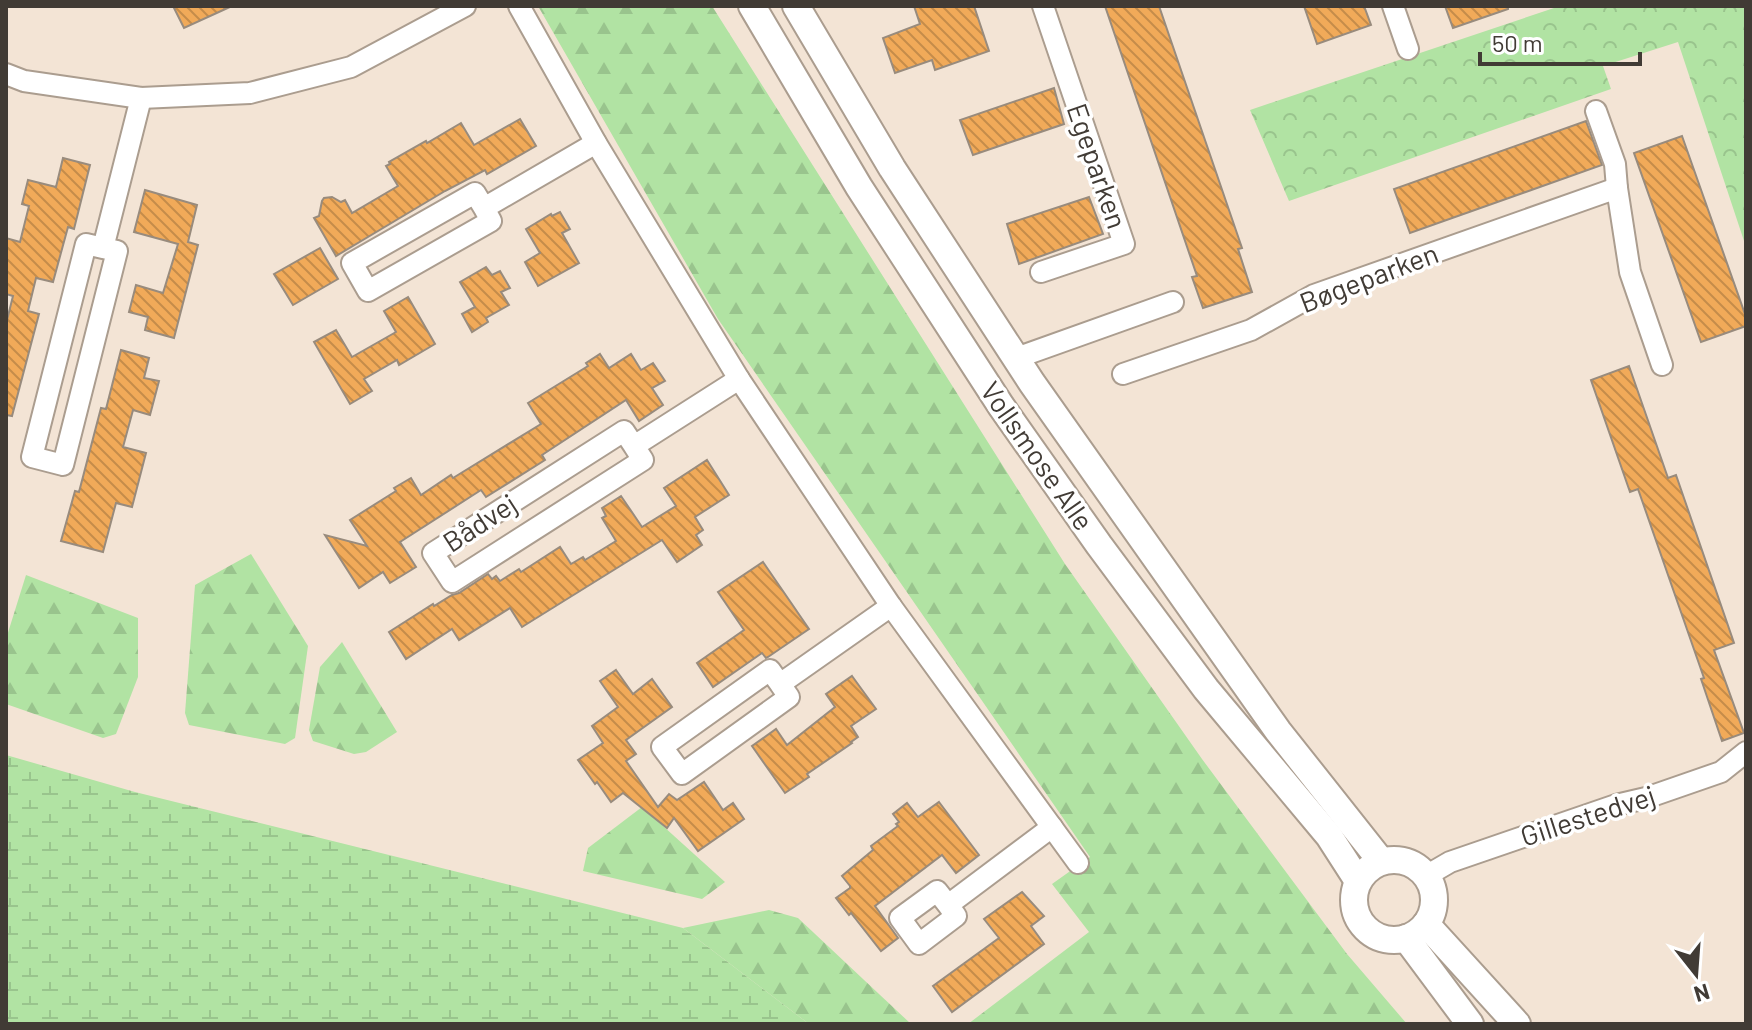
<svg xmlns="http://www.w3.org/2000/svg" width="1752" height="1030" font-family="Barlow,sans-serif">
	<defs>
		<pattern id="forest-firs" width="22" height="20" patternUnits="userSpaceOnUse" patternTransform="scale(2)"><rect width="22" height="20" fill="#b1e3a3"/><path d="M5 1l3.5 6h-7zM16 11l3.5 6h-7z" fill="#99c48d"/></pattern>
		<pattern id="wetland-marsh" width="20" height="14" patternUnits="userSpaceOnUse" patternTransform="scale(2)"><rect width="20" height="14" fill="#b1e3a3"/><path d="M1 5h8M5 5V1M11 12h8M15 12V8" fill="none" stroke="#99c48d"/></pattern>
		<pattern id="park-crowns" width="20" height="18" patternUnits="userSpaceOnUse" patternTransform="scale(2)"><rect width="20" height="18" fill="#b1e3a3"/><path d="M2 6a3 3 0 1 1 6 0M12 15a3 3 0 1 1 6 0" fill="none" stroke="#99c48d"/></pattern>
		<pattern id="building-back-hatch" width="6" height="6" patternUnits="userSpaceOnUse" patternTransform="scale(2)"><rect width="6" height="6" fill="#f1aa59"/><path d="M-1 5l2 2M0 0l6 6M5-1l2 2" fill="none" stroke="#c58c4a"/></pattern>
	</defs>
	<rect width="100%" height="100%" fill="#f3e4d5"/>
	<g fill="url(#forest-firs)">
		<polygon points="538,6 712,6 1065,564 1202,759 1347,954 1407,1024 968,1024 1089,932 1052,884 1090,857 718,319"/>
		<polygon points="251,554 308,646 295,738 285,744 189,725 185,713 195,585"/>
		<polygon points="26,575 138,618 138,677 116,734 103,738 6,704 6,639"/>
		<polygon points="342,642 397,732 366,752 354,754 313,741 309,730 320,667"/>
		<polygon points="642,807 725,882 702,899 583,871 588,848"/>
		<polygon points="769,910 798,918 911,1024 809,1024 683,928"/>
	</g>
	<polygon fill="url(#wetland-marsh)" points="6,755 135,792 683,928 809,1024 6,1024"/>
	<polygon fill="url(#park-crowns)" points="1560,6 1746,6 1746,247 1678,42 1603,66 1611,89 1289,201 1250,110"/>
	<g fill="url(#building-back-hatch)" stroke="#988b7d" stroke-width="2">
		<polygon points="173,6 232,6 184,28"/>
		<polygon points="914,6 974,6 989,51 935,70 932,60 895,73 883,38 920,24"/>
		<polygon points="1105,6 1159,6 1242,248 1238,249 1252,292 1203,308 1192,277 1197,276"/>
		<polygon points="1304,6 1364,6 1371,25 1317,44"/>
		<polygon points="1445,6 1508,6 1508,9 1453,28"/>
		<polygon points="1054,88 1064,124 973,155 960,120"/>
		<polygon points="520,119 536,146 487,174 485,170 445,191 336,256 314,218 319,216 322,201 324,198 332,197 341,202 345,200 352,213 398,186 386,166 390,164 389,162 426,141 427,143 461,123 474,145"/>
		<polygon points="1586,121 1602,165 1410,233 1394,189"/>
		<polygon points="1682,136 1746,317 1746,326 1701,342 1634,153"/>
		<polygon points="63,158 90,165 74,229 68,227 53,282 36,278 28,311 39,314 12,416 6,415 6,324 13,296 6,294 6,238 20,242 29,206 22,204 28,180 56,187"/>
		<polygon points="145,190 197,205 188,242 198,245 174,338 145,330 148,317 129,312 136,285 163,293 178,244 134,232"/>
		<polygon points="1089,197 1103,234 1019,264 1007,224"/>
		<polygon points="560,212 570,229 562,233 579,263 538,286 525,262 540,253 526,229 551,214 552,216"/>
		<polygon points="320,248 338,279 293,305 274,274"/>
		<polygon points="486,267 492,275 500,271 510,288 501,292 509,305 486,318 488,322 472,332 462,314 475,307 460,282"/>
		<polygon points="408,297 435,344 399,365 397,360 364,379 372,391 350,404 314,342 336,330 352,357 396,332 384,311"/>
		<polygon points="121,350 149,358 144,378 159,381 150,415 133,410 123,447 146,453 132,507 116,503 103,552 61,541 75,491 79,492 101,408 106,409"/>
		<polygon points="600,354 609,368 631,354 641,370 653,363 665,381 652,388 663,405 639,421 626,400 542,455 545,460 486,497 481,490 400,542 416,567 390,583 383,572 359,588 325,535 367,546 350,520 396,491 394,488 411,478 421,495 451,475 453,478 541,424 528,403 588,366 586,363"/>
		<polygon points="1629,366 1668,478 1676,475 1734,643 1714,650 1744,733 1722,741 1701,679 1704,678 1638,489 1630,492 1591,380"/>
		<polygon points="707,460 729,495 695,517 703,530 696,535 702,545 677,562 662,540 522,627 510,608 459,640 452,629 406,659 389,632 433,604 434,606 452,595 459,593 488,574 492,579 496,576 500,581 519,569 521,572 560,547 571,564 583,557 585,560 616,541 602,518 606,516 602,508 621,496 642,527 676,506 664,488"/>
		<polygon points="763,562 809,629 768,657 766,658 762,653 713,687 697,663 744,630 718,592"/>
		<polygon points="616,670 633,694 652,679 672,707 626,740 636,754 626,761 658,807 669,794 677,800 704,782 723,810 733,803 744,819 698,851 674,818 667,828 623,793 611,802 597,782 595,784 578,760 603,743 592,726 618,707 600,681"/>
		<polygon points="852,676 876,709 851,726 858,737 851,742 852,743 807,774 809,777 785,793 752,746 776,729 787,745 835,707 826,694"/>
		<polygon points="939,802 979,855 956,873 942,855 875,906 898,938 881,951 851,913 849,915 836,898 850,888 850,886 842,876 873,850 871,846 898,826 896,824 899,822 893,814 907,803 918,817"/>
		<polygon points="1022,892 1044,916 1031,926 1044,944 952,1012 933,986 999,938 984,919"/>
	</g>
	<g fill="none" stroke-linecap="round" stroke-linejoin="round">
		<defs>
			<g id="street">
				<polyline points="519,6 596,143 739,379 891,606 1078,863"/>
				<polyline points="1393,6 1408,49"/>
				<polyline points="6,74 24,81 141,98 250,93 351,67 465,6"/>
				<polyline points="1596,111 1615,164 1617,188"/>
				<polyline points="484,208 475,193 352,263 368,291 491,221 484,208 596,143"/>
				<polyline points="103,248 117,251 63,465 32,457 86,244 103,248 141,98"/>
				<polyline points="1041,272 1124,244 1043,6"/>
				<polyline points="1016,358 1173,302"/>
				<polyline points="1123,374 1251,330 1314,295 1617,188 1630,272 1662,365"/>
				<polyline points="634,446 624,431 433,553 452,582 643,460 634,446 739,379"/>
				<polyline points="780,684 770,670 662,747 682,774 789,697 780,684 891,606"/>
				<polyline points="1426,876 1450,862 1616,805 1646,798 1721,772 1746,752"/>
				<polyline points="948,905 937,891 900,918 919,944 956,916 948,905 1052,827"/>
			</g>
			<g id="secondary">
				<polyline points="752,6 859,187 1001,406 1099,545 1206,689 1329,836 1358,881"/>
				<polyline points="796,6 892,168 1032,383 1278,731 1381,861"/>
				<circle cx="1394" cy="900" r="40"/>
				<polyline points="1426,924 1517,1024"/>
				<polyline points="1406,938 1470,1024"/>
			</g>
		</defs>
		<use href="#street" stroke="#ab9d8f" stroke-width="24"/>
		<use href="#secondary" stroke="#ab9d8f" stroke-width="30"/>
		<use href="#street" stroke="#fff" stroke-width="20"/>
		<use href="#secondary" stroke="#fff" stroke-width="26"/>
	</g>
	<g text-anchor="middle" stroke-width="7" stroke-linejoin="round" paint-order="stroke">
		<g font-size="28" fill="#413b35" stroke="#fff">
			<text transform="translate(1097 166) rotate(71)" y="10">Egeparken</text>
			<text transform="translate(1369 278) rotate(-21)" y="10">Bøgeparken</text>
			<text transform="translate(1037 456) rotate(55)" y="10">Vollsmose Alle</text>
			<text transform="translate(480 523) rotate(-33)" y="10">Bådvej</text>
			<text transform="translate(1588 816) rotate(-18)" y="10">Gillestedvej</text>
		</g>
	</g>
	<rect width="1752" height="1030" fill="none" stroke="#413b35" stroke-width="16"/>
	<g transform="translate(1696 974) rotate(163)" stroke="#ffffff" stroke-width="6" paint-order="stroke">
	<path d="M0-6L14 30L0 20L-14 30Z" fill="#413b35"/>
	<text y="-12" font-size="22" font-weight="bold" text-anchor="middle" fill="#413b35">N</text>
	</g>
	<path d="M1480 52v12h160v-12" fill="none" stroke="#413b35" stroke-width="4"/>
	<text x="1492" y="52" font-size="24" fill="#413b35" stroke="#ffffff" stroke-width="6" paint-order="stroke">50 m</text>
</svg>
